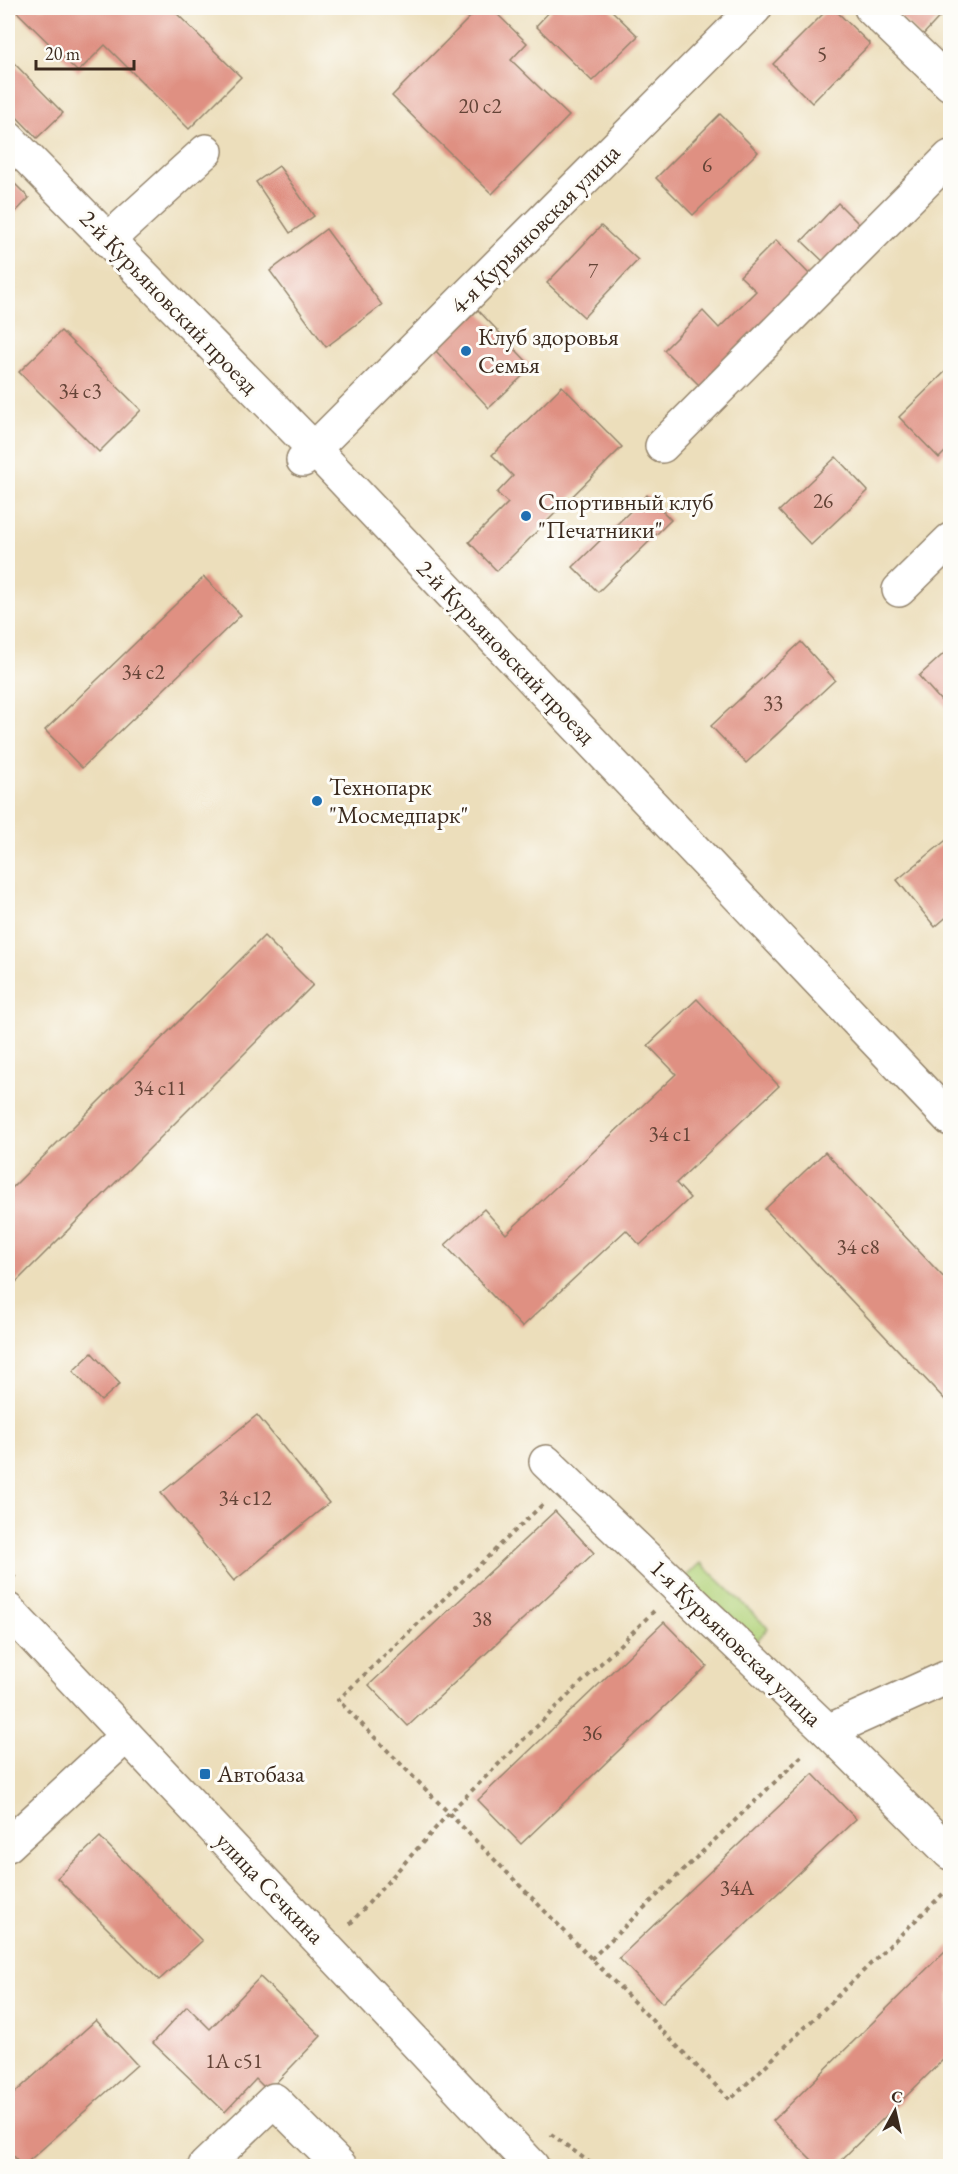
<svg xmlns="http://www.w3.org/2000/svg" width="958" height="2174" font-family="'EB Garamond',serif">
	<rect width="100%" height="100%" fill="#fdfcf7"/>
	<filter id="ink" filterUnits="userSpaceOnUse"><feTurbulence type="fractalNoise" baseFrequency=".0167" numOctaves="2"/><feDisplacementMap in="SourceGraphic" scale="12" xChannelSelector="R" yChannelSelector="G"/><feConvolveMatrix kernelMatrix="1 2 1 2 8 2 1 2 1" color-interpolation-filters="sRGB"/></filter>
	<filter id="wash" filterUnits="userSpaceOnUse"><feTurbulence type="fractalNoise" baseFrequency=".008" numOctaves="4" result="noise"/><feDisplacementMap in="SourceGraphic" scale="24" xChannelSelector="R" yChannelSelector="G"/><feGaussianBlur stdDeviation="1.35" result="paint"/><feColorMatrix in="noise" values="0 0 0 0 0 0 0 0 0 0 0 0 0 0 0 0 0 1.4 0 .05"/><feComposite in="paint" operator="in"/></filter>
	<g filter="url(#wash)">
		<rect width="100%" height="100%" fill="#ecdebb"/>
		<polygon fill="#b2d37b" stroke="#767e4c" stroke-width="1.5" points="701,1563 768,1628 754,1644 685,1577"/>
		<g id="blocks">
			<g fill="#df9082">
				<polygon points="13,8 171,8 241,77 189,129 105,45 78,72"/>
				<polygon points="479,8 491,8 527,43 511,60 569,116 492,194 392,96"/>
				<polygon points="550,8 609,8 638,36 592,81 536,26 552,9"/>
				<polygon points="829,8 833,8 870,44 812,103 773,64"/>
				<polygon points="891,8 944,8 946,10 921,37"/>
				<polygon points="8,57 63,113 37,138 8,108"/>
				<polygon points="720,114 758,152 693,215 656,178"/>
				<polygon points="279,166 314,216 290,233 256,182"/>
				<polygon points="8,177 29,198 8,220"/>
				<polygon points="838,203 864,229 828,266 802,241"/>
				<polygon points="601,226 638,260 584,317 547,283"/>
				<polygon points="326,229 382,305 326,347 270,271"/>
				<polygon points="776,240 815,280 704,390 664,350 703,311 719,328 756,291 740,276"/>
				<polygon points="478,310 532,367 489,408 435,350"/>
				<polygon points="61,331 141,410 99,452 19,372"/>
				<polygon points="950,367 950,447 939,458 899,417"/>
				<polygon points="562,386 622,447 497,571 469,542 508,503 497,493 513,476 492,455"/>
				<polygon points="836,457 868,491 811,545 779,511"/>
				<polygon points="647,495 671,520 598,592 573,567"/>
				<polygon points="204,577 241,615 82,768 45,730"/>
				<polygon points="801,642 835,680 746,763 711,726"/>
				<polygon points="950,648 950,711 919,676"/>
				<polygon points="950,837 950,914 935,927 897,880"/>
				<polygon points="264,936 313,985 8,1290 8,1192"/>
				<polygon points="697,999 779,1086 676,1183 690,1198 640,1245 626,1230 522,1327 445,1245 484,1209 506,1234 676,1074 648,1045"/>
				<polygon points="825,1152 950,1284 950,1405 765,1209"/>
				<polygon points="92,1353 120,1384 101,1401 73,1371"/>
				<polygon points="257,1415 329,1503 234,1581 161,1493"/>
				<polygon points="555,1511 594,1553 408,1726 369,1685"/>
				<polygon points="664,1622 707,1666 521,1844 478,1800"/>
				<polygon points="813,1774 856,1819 662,2003 619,1958"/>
				<polygon points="100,1837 202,1941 159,1980 57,1878"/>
				<polygon points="950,1946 950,2053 835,2166 818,2166 773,2121"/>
				<polygon points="260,1977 321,2036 268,2091 256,2079 225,2112 153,2043 187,2006 210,2029"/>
				<polygon points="96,2020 137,2065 23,2166 8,2150 8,2096 9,2098"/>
			</g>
		</g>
	</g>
	<g filter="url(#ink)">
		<use href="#blocks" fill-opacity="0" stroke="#94846c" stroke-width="1.5"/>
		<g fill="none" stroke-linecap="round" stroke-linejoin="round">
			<defs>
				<g id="minor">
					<polyline points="871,8 950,84"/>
					<polyline points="8,138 315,450 950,1119"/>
					<polyline points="108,240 206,151"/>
					<polyline points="662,446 950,157"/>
					<polyline points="303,460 755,8"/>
					<polyline points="899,590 950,540"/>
					<polyline points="546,1462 828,1731 950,1676"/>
					<polyline points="8,1610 532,2166"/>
					<polyline points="828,1731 950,1853"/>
					<polyline points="8,1845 126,1736"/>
					<polyline points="205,2166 274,2100 340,2166"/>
				</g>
			</defs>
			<use href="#minor" stroke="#94846c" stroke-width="36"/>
			<g stroke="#94846c" stroke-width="4" stroke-dasharray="4.5 4.5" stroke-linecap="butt">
				<polyline points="542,1505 338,1700 730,2100 950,1887"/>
				<polyline points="8,1570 15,1578"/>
				<polyline points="350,1924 449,1813 654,1611"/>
				<polyline points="591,1959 805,1753"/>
				<polyline points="551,2134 589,2162 599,2166"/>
			</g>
			<use href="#minor" stroke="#fff" stroke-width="33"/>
		</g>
	</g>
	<g fill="#1f6fb2" stroke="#fdfcf7" stroke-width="2">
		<circle cx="466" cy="351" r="6"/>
		<circle cx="526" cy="516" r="6"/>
		<circle cx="317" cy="801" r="6"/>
		<rect x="199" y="1768" width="12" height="12" rx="3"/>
	</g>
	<g text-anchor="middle" stroke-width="6" stroke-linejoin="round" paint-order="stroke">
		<g font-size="21" fill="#644437">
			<text x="822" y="61">5</text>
			<text x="480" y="113">20 с2</text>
			<text x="707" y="172">6</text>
			<text x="593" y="278">7</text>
			<text x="80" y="398">34 с3</text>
			<text x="823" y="508">26</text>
			<text x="143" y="679">34 с2</text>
			<text x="773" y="710">33</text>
			<text x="160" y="1095">34 c11</text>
			<text x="670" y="1141">34 с1</text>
			<text x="858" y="1254">34 с8</text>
			<text x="245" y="1505">34 с12</text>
			<text x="482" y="1626">38</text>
			<text x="592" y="1740">36</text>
			<text x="737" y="1895">34А</text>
			<text x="234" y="2068">1А с51</text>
		</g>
		<g font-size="24" fill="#3b2a1e" stroke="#fdfcf7">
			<text transform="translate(535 229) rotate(-45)" y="8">4-я Курьяновская улица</text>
			<text transform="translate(169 302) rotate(46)" y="8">2-й Курьяновский проезд</text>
			<text transform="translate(506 652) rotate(46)" y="8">2-й Курьяновский проезд</text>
			<text transform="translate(736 1643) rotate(44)" y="8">1-я Курьяновская улица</text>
			<text transform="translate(270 1888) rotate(46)" y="8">улица Сечкина</text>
		</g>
		<g font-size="24" fill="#3b2a1e" stroke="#fdfcf7" text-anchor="start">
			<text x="478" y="345">Клуб здоровья<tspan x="478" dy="28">Семья</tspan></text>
			<text x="538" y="510">Спортивный клуб<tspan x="538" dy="28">"Печатники"</tspan></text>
			<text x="329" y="795">Технопарк<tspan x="329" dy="28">"Мосмедпарк"</tspan></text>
			<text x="217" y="1782">Автобаза</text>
		</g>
	</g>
	<rect width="958" height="2174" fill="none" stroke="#fdfcf7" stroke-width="30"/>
	<g transform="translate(895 2111) rotate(8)" stroke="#fdfcf7" stroke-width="4.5" paint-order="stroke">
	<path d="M0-4.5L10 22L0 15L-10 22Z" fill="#3b2a1e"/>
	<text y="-9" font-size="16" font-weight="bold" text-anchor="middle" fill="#3b2a1e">С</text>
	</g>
	<path d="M36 60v9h98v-9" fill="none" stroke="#3b2a1e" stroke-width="3"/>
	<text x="45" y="60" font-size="18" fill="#3b2a1e" stroke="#fdfcf7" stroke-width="4.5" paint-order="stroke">20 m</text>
</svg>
